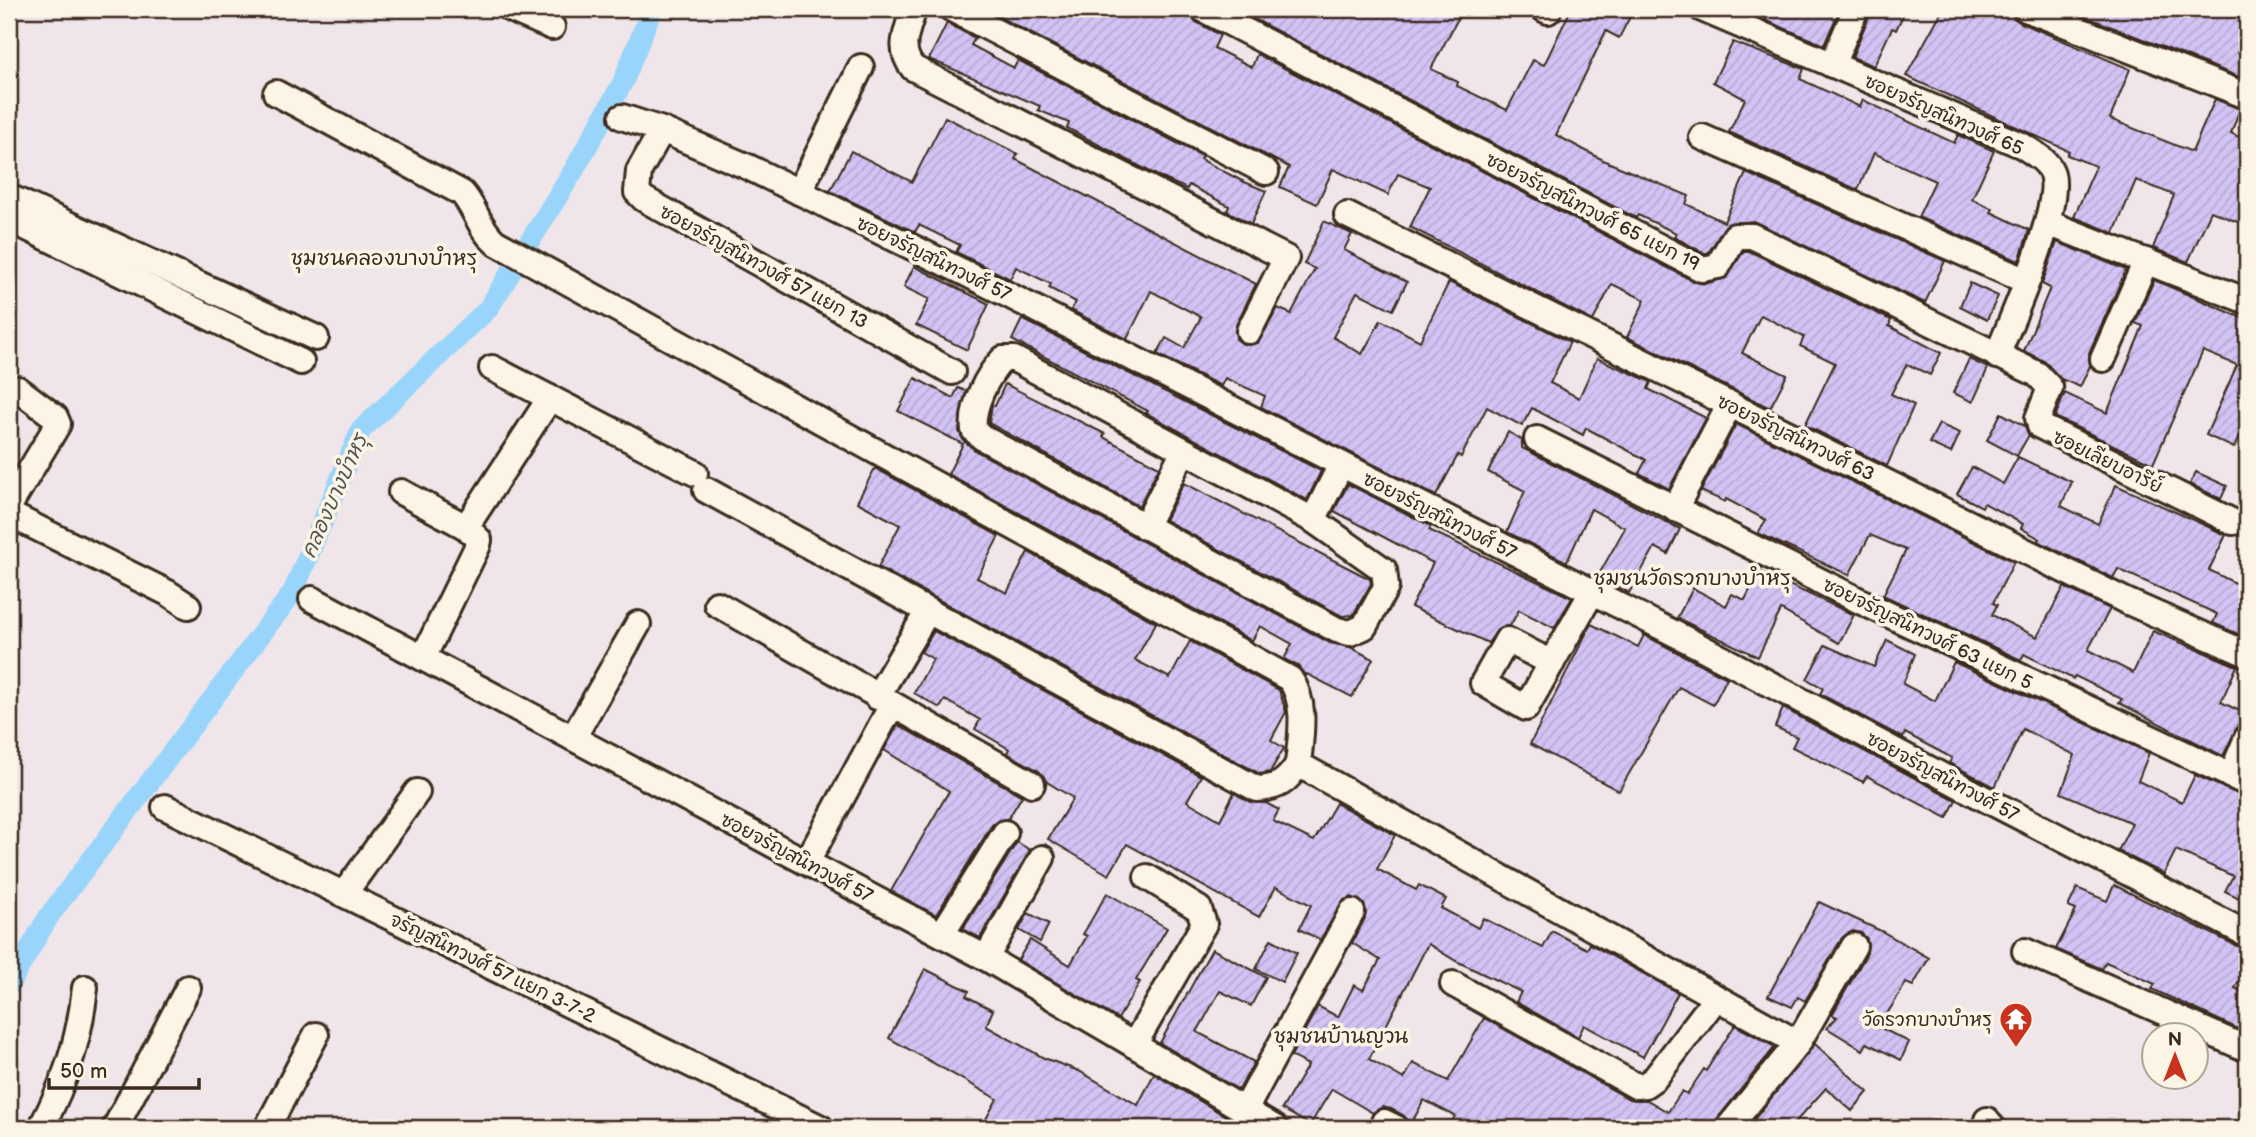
<svg xmlns="http://www.w3.org/2000/svg" width="2256" height="1137" font-family="'Balsamiq Sans','Playpen Sans Thai',sans-serif">
	<defs>
		<pattern id="building-hatch" width="6" height="6" patternUnits="userSpaceOnUse" patternTransform="scale(1.75)"><rect width="6" height="6" fill="#d3c3f5"/><path d="M-1 1l2-2M0 6l6-6M5 7l2-2" fill="none" stroke="#b6a8d2"/></pattern>
	</defs>
	<rect width="100%" height="100%" fill="#f0e6ea"/>
	<filter id="ink" filterUnits="userSpaceOnUse"><feTurbulence type="fractalNoise" baseFrequency=".0143" numOctaves="2"/><feDisplacementMap in="SourceGraphic" scale="14" xChannelSelector="R" yChannelSelector="G"/><feConvolveMatrix kernelMatrix="1 2 1 2 8 2 1 2 1" color-interpolation-filters="sRGB"/></filter>
	<g filter="url(#ink)">
		<g fill="none" stroke-linecap="round" stroke-linejoin="round">
			<polyline stroke="#99d5fa" stroke-width="21" points="9,985 49,916 293,592 361,430 488,309 574,170 623,82 652,9"/>
		</g>
		<g fill="url(#building-hatch)" stroke="#3b2a1e" stroke-width="2">
			<polygon points="984,9 1188,9 1196,22 1220,35 1214,48 1252,67 1257,54 1695,282 1705,284 1726,278 1744,251 1749,251 1891,320 1889,326 1941,353 1930,375 1907,364 1891,394 1914,405 1887,466 1805,425 1835,363 1800,346 1804,337 1761,315 1742,353 1787,375 1770,408 1627,337 1645,300 1612,284 1593,321 1410,227 1430,187 1398,174 1388,195 1333,169 1317,204 1280,187 1289,167"/>
			<polygon points="1235,9 1463,9 1431,69 1458,82 1457,86 1507,110 1533,60 1544,65 1571,9 1634,9 1619,38 1606,31 1556,135 1605,161 1689,196 1686,204 1724,222 1746,173 1945,261 1925,303 1753,221 1727,224 1708,253 1704,253 1674,237 1676,233 1638,215 1636,218"/>
			<polygon points="1770,9 1840,9 1824,45 1765,20"/>
			<polygon points="1872,9 1906,9 1896,30 1892,28 1874,66 1852,57"/>
			<polygon points="1943,9 2011,9 2014,18 2021,23 2130,69 2110,119 2192,152 2215,99 2240,109 2231,133 2247,141 2247,226 2211,211 2188,262 2153,248 2174,195 2136,180 2114,233 2074,217 2096,166 2067,155 2069,151 1906,76"/>
			<polygon points="2066,9 2247,9 2247,30 2237,52 2247,56 2247,80"/>
			<polygon points="947,23 975,38 971,45 1014,68 1018,60 1202,156 1200,159 1240,180 1266,191 1251,224 1227,211 1229,206 1189,185 1187,189 1162,178 1067,128 1069,123 1038,110 1040,106 929,59"/>
			<polygon points="1733,42 1804,69 1800,79 1860,107 1863,100 1954,143 1958,135 1994,151 1972,199 1993,209 1991,212 2029,230 2019,261 1918,217 1935,181 1874,153 1858,190 1729,132 1745,99 1713,82"/>
			<polygon points="945,117 1018,154 1015,159 1256,284 1236,325 1236,339 1243,344 1258,343 1278,308 1291,314 1315,269 1304,264 1324,221 1352,234 1344,250 1407,282 1393,310 1357,292 1333,337 1362,354 1381,320 1420,341 1449,282 1570,342 1550,383 1579,398 1597,358 1651,382 1648,389 1706,418 1669,489 1639,473 1646,460 1586,428 1583,435 1532,408 1522,426 1487,407 1461,457 1458,455 1436,496 1261,407 1265,396 1225,378 1221,386 1157,354 1166,338 1184,348 1201,317 1151,291 1127,339 1071,310 1076,302 1049,288 1051,284 1016,267 1010,279 956,252 960,245 919,225 915,232 830,191 851,151 912,182"/>
			<polygon points="2057,242 2126,270 2089,353 2090,366 2080,387 2061,379 2044,361 2024,351 2050,288 2042,284"/>
			<polygon points="914,266 989,304 967,350 916,325 929,299 904,287"/>
			<polygon points="2154,280 2247,320 2247,421 2234,448 2206,435 2237,365 2203,351 2153,464 2055,417 2065,393 2107,413 2143,326 2135,323"/>
			<polygon points="1970,283 1998,296 1987,320 1960,306"/>
			<polygon points="1022,319 1321,471 1307,500 1146,413 1148,411 1012,340"/>
			<polygon points="1969,359 1988,368 1973,402 1953,393"/>
			<polygon points="915,378 953,398 958,388 966,391 959,431 964,441 976,451 1330,643 1350,647 1373,659 1352,697 1307,674 1306,676 1298,666 1284,659 1292,644 1260,626 1252,641 948,474 963,444 898,411"/>
			<polygon points="1005,384 1105,434 1103,437 1159,467 1139,506 989,423 992,405 995,406"/>
			<polygon points="2001,413 2025,426 2029,435 2017,456 1987,440"/>
			<polygon points="1736,424 2014,562 1993,603 1997,605 1992,615 2037,637 2064,587 2110,609 2088,650 2133,673 2153,631 2237,666 2221,702 2244,713 2223,756 2119,703 2122,699 2075,676 2073,679 2024,654 2021,660 1883,595 1906,550 1870,535 1849,575 1758,533 1766,520 1726,499 1725,502 1701,491"/>
			<polygon points="1939,424 1960,433 1951,453 1929,443"/>
			<polygon points="1508,432 1522,440 1522,448 1680,529 1668,554 1655,547 1629,593 1598,576 1625,528 1591,509 1567,562 1507,532 1525,491 1488,472"/>
			<polygon points="2018,457 2072,482 2061,506 2098,524 2116,485 2226,535 2209,570 2247,589 2247,638 2213,623 2217,614 2118,569 2113,578 2038,541 2040,539 2021,528 2023,524 1984,503 1982,507 1957,494 1972,467 2003,484"/>
			<polygon points="875,468 999,536 977,578 1007,593 1028,552 1156,623 1135,660 1170,678 1190,641 1279,690 1286,712 1271,740 1284,748 1270,772 1260,774 878,567 900,525 857,502"/>
			<polygon points="2196,472 2227,486 2221,499 2190,484"/>
			<polygon points="1184,483 1370,579 1371,584 1353,615 1342,616 1165,520"/>
			<polygon points="1348,484 1431,526 1429,530 1572,598 1554,628 1519,610 1510,626 1499,628 1488,643 1411,607 1433,563 1334,511"/>
			<polygon points="1759,571 1854,615 1839,643 1781,610 1758,657 1677,618 1693,588 1726,606 1732,594 1745,600"/>
			<polygon points="1591,624 1638,647 1644,635 1727,678 1713,705 1679,687 1619,791 1530,744"/>
			<polygon points="934,631 1201,776 1187,801 1220,820 1234,793 1250,802 1266,803 1279,810 1273,821 1314,841 1336,803 1395,835 1377,869 1416,890 1419,885 1446,899 1441,908 1478,928 1483,918 1543,948 1552,931 1587,949 1590,944 1678,993 1643,1057 1584,1025 1578,1037 1516,1002 1521,992 1456,961 1428,944 1369,1059 1404,1079 1413,1063 1448,1081 1484,1018 1629,1099 1647,1100 1668,1112 1682,1091 1687,1094 1704,1069 1706,1071 1735,1025 1775,1047 1717,1119 1713,1128 1460,1128 1451,1123 1455,1116 1424,1100 1410,1126 1403,1115 1391,1109 1382,1107 1373,1113 1332,1089 1310,1125 1282,1109 1308,1065 1291,1056 1318,1006 1338,1017 1354,985 1363,990 1380,960 1352,943 1365,918 1364,904 1352,897 1344,900 1320,940 1299,929 1311,905 1276,887 1259,917 1127,844 1109,875 1048,839 1073,798 1047,782 1039,771 1007,753 1009,749 975,729 980,720 945,700 940,708 914,693 933,659 921,652"/>
			<polygon points="1887,640 1915,654 1903,684 1935,701 1954,662 2149,753 2138,781 2182,802 2195,775 2247,798 2247,902 2225,891 2233,876 2176,850 2164,874 2118,851 2132,823 2061,793 2075,755 2023,729 1995,787 1949,763 1952,758 1905,733 1903,738 1820,694 1823,688 1807,679 1825,645 1874,667"/>
			<polygon points="1783,708 1956,800 1947,818 1867,776 1863,782 1792,747 1797,737 1775,727"/>
			<polygon points="898,725 1022,796 1008,819 999,820 992,825 936,915 891,891 949,791 884,750"/>
			<polygon points="1017,842 1030,850 980,938 963,929"/>
			<polygon points="2114,885 2247,951 2247,966 2235,988 2247,994 2247,1033 2152,989 2155,984 2106,962 2102,969 2056,949 2076,910 2068,907 2077,888 2107,901"/>
			<polygon points="1107,893 1167,928 1136,980 1140,982 1118,1019 1018,960 1030,940 1070,965 1087,936 1083,934"/>
			<polygon points="1819,902 1883,932 1929,958 1913,986 1906,983 1879,1027 1909,1042 1901,1060 1867,1043 1863,1050 1827,1028 1837,1017 1832,1015 1867,953 1867,939 1861,933 1853,931 1842,938 1805,1001 1798,997 1792,1007 1768,996"/>
			<polygon points="1028,913 1049,924 1040,942 1019,930"/>
			<polygon points="1271,939 1297,953 1282,982 1256,969"/>
			<polygon points="1212,949 1266,977 1251,1006 1220,991 1197,1032 1254,1062 1239,1090 1160,1043"/>
			<polygon points="925,969 969,991 966,996 993,1010 986,1026 1044,1058 1079,1071 1138,1105 1154,1074 1237,1123 1234,1128 1136,1128 1124,1122 1121,1128 981,1128 997,1099 889,1038"/>
			<polygon points="1815,1044 1868,1092 1852,1111 1826,1088 1790,1128 1747,1128"/>
		</g>
		<g fill="none" stroke-linecap="round" stroke-linejoin="round">
			<defs>
				<g id="minor">
					<polyline points="510,9 552,27"/>
					<path d="M914,9C907,31 897,49 913,68L1286,258L1249,331"/>
					<polyline points="952,9 1266,172"/>
					<polyline points="1203,9 1702,269 1718,266 1735,236 1752,236 2037,374 2050,388 2038,418 2040,426 2233,522"/>
					<polyline points="1544,9 1548,11"/>
					<path d="M1702,9L2023,146C2033,153 2046,159 2051,171C2065,202 2011,320 1997,356"/>
					<polyline points="2026,9 2247,96"/>
					<polyline points="1832,65 1856,9"/>
					<path d="M276,93L462,193C476,209 479,228 495,242L1290,679C1307,703 1301,735 1298,764L1798,1043L1728,1128"/>
					<polyline points="622,117 662,130 748,167 963,272 1697,645 1989,801 2247,934"/>
					<polyline points="662,130 639,171 637,192 644,199 952,372"/>
					<polyline points="1702,137 2026,281"/>
					<polyline points="799,192 861,67"/>
					<polyline points="9,197 316,338"/>
					<polyline points="1347,215 2126,601 2247,654"/>
					<polyline points="9,219 301,362"/>
					<polyline points="2048,223 2247,301"/>
					<polyline points="2103,359 2146,261"/>
					<polyline points="492,368 695,473"/>
					<polyline points="1537,439 1864,603 2247,783"/>
					<polyline points="706,490 928,611 877,697"/>
					<polyline points="401,492 466,527"/>
					<polyline points="9,506 58,424 55,417 18,389"/>
					<polyline points="1675,509 1730,404"/>
					<polyline points="9,514 168,593 188,606"/>
					<path d="M1313,520L1384,570L1386,587L1364,627L1350,633L1337,630L983,438L974,430C971,407 987,375 1003,359H1014L1313,520L1341,465"/>
					<polyline points="1145,527 1183,452"/>
					<polyline points="312,599 986,958 1275,1128"/>
					<polyline points="717,604 1032,784"/>
					<path d="M928,611L1257,789C1278,788 1287,782 1298,764"/>
					<polyline points="423,658 478,545 479,540 466,527 550,398"/>
					<polyline points="1552,663 1507,640 1483,683 1526,708 1592,592"/>
					<polyline points="573,738 638,624"/>
					<polyline points="2231,776 2247,738"/>
					<polyline points="165,807 821,1128"/>
					<polyline points="807,862 892,705"/>
					<polyline points="344,894 417,792"/>
					<polyline points="942,934 1005,833"/>
					<polyline points="2025,951 2247,1049"/>
					<polyline points="986,958 1042,858"/>
					<polyline points="1453,984 1636,1086 1645,1085 1655,1078 1716,998"/>
					<polyline points="1798,1043 1854,946"/>
					<polyline points="1134,1045 1204,924 1199,909 1147,877"/>
					<polyline points="1245,1110 1352,912"/>
					<polyline points="1987,1120 1993,1128"/>
					<polyline points="1384,1122 1396,1128"/>
					<path d="M41,1128C66,1080 79,1042 85,988"/>
					<polyline points="115,1128 188,988"/>
					<polyline points="267,1128 316,1035"/>
				</g>
			</defs>
			<use href="#minor" stroke="#3b2a1e" stroke-width="30"/>
			<use href="#minor" stroke="#fcf5e5" stroke-width="24"/>
		</g>
	</g>
	<defs>
		<symbol id="temple-pin" viewBox="-11 -11 22 30"><path d="M0 17L-7.5 6A9.5 9.5 0 1 1 7.5 6Z" fill="#c8321e" stroke="#fcf5e5"/><path d="M0-6L5-2H3V0L6.5 2.5H4V6H1.5V3h-3V6H-4V2.5H-6.5L-3 0V-2H-5Z" fill="#fff"/></symbol>
	</defs>
	<g fill-rule="evenodd">
		<use href="#temple-pin" x="1997" y="1000" width="38" height="52"/>
	</g>
	<g text-anchor="middle" stroke-width="7" stroke-linejoin="round" paint-order="stroke">
		<g font-size="19" fill="#3b2a1e" stroke="#fcf5e5">
			<text transform="translate(1944 114) rotate(24)" y="7">ซอยจรัญสนิทวงศ์ 65</text>
			<text transform="translate(1593 211) rotate(27)" y="7">ซอยจรัญสนิทวงศ์ 65 แยก 19</text>
			<text transform="translate(934 258) rotate(26)" y="7">ซอยจรัญสนิทวงศ์ 57</text>
			<text transform="translate(764 266) rotate(29)" y="7">ซอยจรัญสนิทวงศ์ 57 แยก 13</text>
			<text transform="translate(1796 437) rotate(26)" y="7">ซอยจรัญสนิทวงศ์ 63</text>
			<text transform="translate(2108 461) rotate(26)" y="7">ซอยเลียบอารีย์</text>
			<text transform="translate(1440 515) rotate(27)" y="7">ซอยจรัญสนิทวงศ์ 57</text>
			<text transform="translate(1928 633) rotate(26)" y="7">ซอยจรัญสนิทวงศ์ 63 แยก 5</text>
			<text transform="translate(1943 776) rotate(28)" y="7">ซอยจรัญสนิทวงศ์ 57</text>
			<text transform="translate(797 857) rotate(28)" y="7">ซอยจรัญสนิทวงศ์ 57</text>
			<text transform="translate(493 967) rotate(26)" y="7">จรัญสนิทวงศ์ 57 แยก 3-7-2</text>
		</g>
		<g font-size="19" fill="#3b2a1e" stroke="#fcf5e5" text-anchor="end">
			<text x="1992" y="1026">วัดรวกบางบำหรุ</text>
		</g>
		<g font-size="21" fill="#3b2a1e" stroke="#fcf5e5">
			<text x="384" y="265">ชุมชนคลองบางบำหรุ</text>
			<text x="1692" y="585">ชุมชนวัดรวกบางบำหรุ</text>
			<text x="1341" y="1043">ชุมชนบ้านญวน</text>
		</g>
		<g font-size="21" font-style="italic" fill="#525555" stroke="#fcf5e5">
			<text transform="translate(334 496) rotate(-66)" y="7">คลองบางบำหรุ</text>
		</g>
	</g>
	<rect width="2256" height="1137" fill="none" stroke="#fcf5e5" stroke-width="35"/>
	<rect x="18" y="18" width="2221" height="1102" fill="none" stroke="#3b2a1e" stroke-width="2.5" filter="url(#ink)"/>
	<g transform="translate(2175 1056)"><circle r="33" fill="#fcf5e5" stroke="#afa495" stroke-width="2"/>
	<path d="M0-5L12 26L0 18L-12 26Z" fill="#c8321e"/>
	<text y="-10" font-size="19" font-weight="bold" text-anchor="middle" fill="#3b2a1e">N</text>
	</g>
	<path d="M49 1078v10h150v-10" fill="none" stroke="#3b2a1e" stroke-width="3.5"/>
	<text x="60" y="1078" font-size="21" fill="#3b2a1e" stroke="#fcf5e5" stroke-width="5" paint-order="stroke">50 m</text>
</svg>
